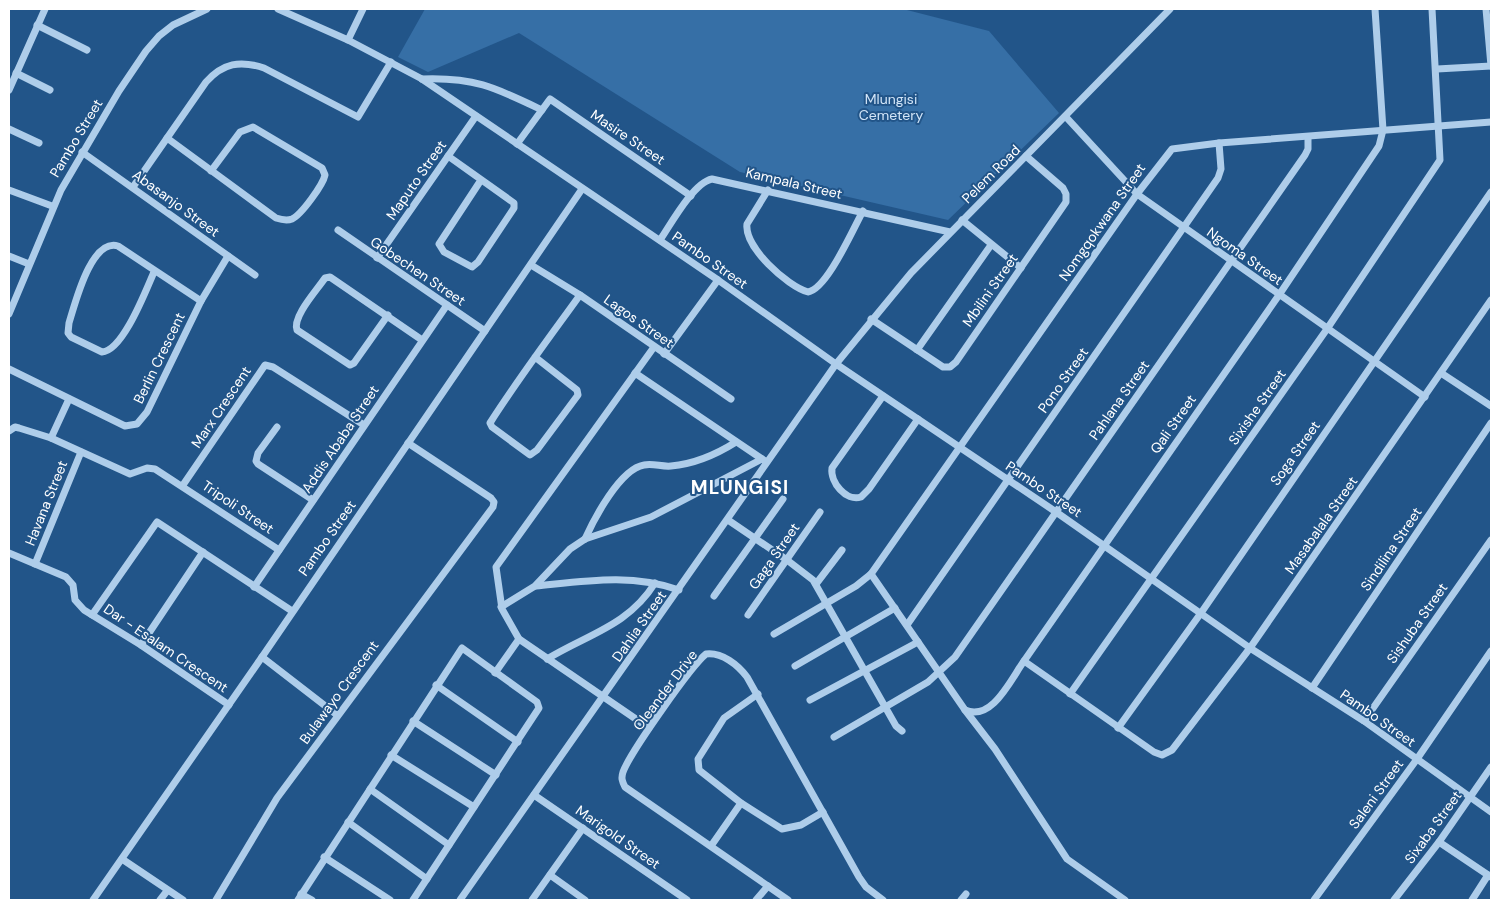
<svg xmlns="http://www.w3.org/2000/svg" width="1500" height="909" font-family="'DM Sans',sans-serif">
	<rect width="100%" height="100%" fill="#225589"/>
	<polygon fill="#366fa6" points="425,9 903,9 989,31 1059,113 948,220 740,172 519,33 428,72 398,57"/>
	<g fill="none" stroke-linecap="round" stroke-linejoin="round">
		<g stroke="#aecdea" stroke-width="7">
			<polyline points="278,9 348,40 422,79 718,280 836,364 1056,512 1250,648 1364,721 1491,812"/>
			<polyline points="1486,9 1491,66"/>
			<polyline points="37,25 87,50"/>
			<polyline points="348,40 363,9"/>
			<polyline points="1437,69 1491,66"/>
			<polyline points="16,73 50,90"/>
			<path d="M422,79C475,77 496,88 542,110"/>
			<polyline points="9,90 45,9"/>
			<polyline points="1066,117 1137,194 1425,397"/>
			<polyline points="9,129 39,143"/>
			<path d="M167,138L276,218C282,220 287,221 292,219C301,215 323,185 325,175L322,168L253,127L240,132L211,171"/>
			<polyline points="517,144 550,99 691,196"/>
			<polyline points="82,152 255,275"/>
			<polyline points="448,156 514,203 514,208 478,262 472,267 444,252 439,244 481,180"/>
			<path d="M133,187L206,82C223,63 240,60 264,68L358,117L391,62"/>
			<polyline points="9,190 52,206"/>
			<path d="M768,190L747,224C744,247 787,286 808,292C827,289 853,229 863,211"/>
			<polyline points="962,220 1021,268"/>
			<polyline points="338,230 485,331"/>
			<path d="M660,240C671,224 693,183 712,179L950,232"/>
			<polyline points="9,256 29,264"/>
			<polyline points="377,258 476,116"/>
			<polyline points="531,265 580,295 731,399"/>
			<path d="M154,272C146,290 123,351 102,352L71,337L68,333L69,323C75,304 91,238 118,246L201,301"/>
			<polyline points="9,314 61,190 119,91 146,51 159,36 173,25 207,9"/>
			<path d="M388,315L354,363L350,365L297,330C292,317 317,290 325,278L330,277L422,340"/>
			<polyline points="871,319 943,367 950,367 956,362 1066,202 1066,194 1063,188 1026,156"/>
			<polyline points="917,350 991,245"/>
			<polyline points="664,354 718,280"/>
			<path d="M535,357L577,390L578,395L537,450L530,455L492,427L490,423C518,379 549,338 580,295"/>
			<polyline points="9,369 125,426 137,424 147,412 201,301 228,256"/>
			<polyline points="635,373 765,461"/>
			<polyline points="1441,373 1491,406"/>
			<path d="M883,396L832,468C830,482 846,502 861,497L869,489L918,419"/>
			<polyline points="277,427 258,453 256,461 258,464 313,500"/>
			<polyline points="9,431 15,427 19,428 51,438 130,474 147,468 155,469 279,550"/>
			<polyline points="51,438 69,399"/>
			<polyline points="183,485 265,365 273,367 364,425"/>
			<polyline points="728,520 787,560 813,580 896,726 902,731"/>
			<path d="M585,539C594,519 620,469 644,465C653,463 662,467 671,466C694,464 717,454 736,442"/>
			<polyline points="9,553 66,577 73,585 75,600 84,610 141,645 229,705"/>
			<polyline points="35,564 81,452"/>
			<polyline points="871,574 965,710 995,749 1067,859 1125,900"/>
			<polyline points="816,584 842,550"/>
			<path d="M536,586C585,581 632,573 679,590"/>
			<polyline points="254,587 447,305"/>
			<polyline points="714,596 783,499"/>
			<polyline points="501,607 535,586 570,549 585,539 651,517 762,459"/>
			<polyline points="92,615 157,522 292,611"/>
			<polyline points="748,615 820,512"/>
			<polyline points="907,625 1218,178 1221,169 1219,143"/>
			<polyline points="774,634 856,586 871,574 1137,194 1172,149 1219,143 1491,122"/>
			<polyline points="141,645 203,552"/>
			<polyline points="262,657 337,715"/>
			<path d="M547,659C588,634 628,626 655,583"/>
			<polyline points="1024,661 1154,752 1162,755 1172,750 1250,648 1491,300"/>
			<polyline points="795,666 895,608"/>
			<polyline points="495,673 519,639"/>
			<polyline points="436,685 518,742"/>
			<polyline points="1312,688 1491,423"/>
			<polyline points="758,694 724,718 698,759 699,770 741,803 782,829 801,825 823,812"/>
			<polyline points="1070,694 1327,329 1440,160 1432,9"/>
			<polyline points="810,700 918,642"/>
			<path d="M965,710C992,722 1011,679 1024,661L1279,295L1379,146L1383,130L1375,9"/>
			<polyline points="413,721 496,775"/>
			<polyline points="1364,721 1491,540"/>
			<polyline points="649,728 519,639 502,609 496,567 654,347"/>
			<polyline points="1118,728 1201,613 1491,192"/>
			<polyline points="834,737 928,682 955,657 1305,155 1308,149 1308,137"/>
			<polyline points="391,755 474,807"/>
			<polyline points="370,789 449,845"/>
			<polyline points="534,795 687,900"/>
			<polyline points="348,822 427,879"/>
			<polyline points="1439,842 1491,877"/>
			<polyline points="711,846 741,803"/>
			<polyline points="324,857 390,900"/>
			<polyline points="122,859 183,900"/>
			<polyline points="550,875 585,900"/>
			<polyline points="301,894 312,900"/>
			<polyline points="93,900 262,657 582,189"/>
			<polyline points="160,900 167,891"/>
			<polyline points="216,900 277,798 493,507 494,502 491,498 408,443"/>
			<polyline points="298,900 462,648 537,702 539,708 413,900"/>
			<polyline points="460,900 836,364 911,273 1170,9"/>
			<polyline points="532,900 583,828"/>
			<polyline points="756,900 768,886"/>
			<path d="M788,900L625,787C622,781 621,778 623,772C630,753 691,666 706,654C722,652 738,665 747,677L859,877L866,887L883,900"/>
			<polyline points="961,900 966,894"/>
			<polyline points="1314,900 1417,759 1491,651"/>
			<polyline points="1394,900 1439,842 1491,767"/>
			<polyline points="1472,900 1488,875"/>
		</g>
	</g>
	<g text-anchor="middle" stroke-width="4" stroke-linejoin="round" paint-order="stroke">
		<g font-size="14" fill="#d2e5f8" stroke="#225589">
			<text x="891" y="104">Mlungisi<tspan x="891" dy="16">Cemetery</tspan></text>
		</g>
		<g font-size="14" fill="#fff" stroke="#225589">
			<text transform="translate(628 137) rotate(34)" y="5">Masire Street</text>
			<text transform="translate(76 138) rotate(-59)" y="5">Pambo Street</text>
			<text transform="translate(991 174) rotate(-45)" y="5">Pelem Road</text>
			<text transform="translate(416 180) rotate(-55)" y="5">Maputo Street</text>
			<text transform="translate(794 183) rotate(13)" y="5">Kampala Street</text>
			<text transform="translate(176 203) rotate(36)" y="5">Abasanjo Street</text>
			<text transform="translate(1102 222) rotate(-55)" y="5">Nomgqokwana Street</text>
			<text transform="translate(1245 256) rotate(35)" y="5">Ngoma Street</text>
			<text transform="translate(710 260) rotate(35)" y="5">Pambo Street</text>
			<text transform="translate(418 271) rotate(34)" y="5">Gobechen Street</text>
			<text transform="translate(990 290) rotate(-55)" y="5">Mbilini Street</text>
			<text transform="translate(639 321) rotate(35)" y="5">Lagos Street</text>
			<text transform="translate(159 358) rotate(-64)" y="5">Berlin Crescent</text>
			<text transform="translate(1063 380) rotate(-55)" y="5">Pono Street</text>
			<text transform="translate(1119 400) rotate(-55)" y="5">Pahlana Street</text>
			<text transform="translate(221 407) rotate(-56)" y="5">Marx Crescent</text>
			<text transform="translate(1257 407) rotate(-55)" y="5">Sixishe Street</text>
			<text transform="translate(1173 424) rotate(-55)" y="5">Qali Street</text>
			<text transform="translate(340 439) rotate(-56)" y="5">Addis Ababa Street</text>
			<text transform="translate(1295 453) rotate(-55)" y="5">Soga Street</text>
			<text transform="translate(1044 489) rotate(34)" y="5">Pambo Street</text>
			<text transform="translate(46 503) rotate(-68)" y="5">Havana Street</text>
			<text transform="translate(238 507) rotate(34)" y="5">Tripoli Street</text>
			<text transform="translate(1321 525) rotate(-55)" y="5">Masabalala Street</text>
			<text transform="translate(327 538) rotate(-55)" y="5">Pambo Street</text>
			<text transform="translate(1391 549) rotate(-56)" y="5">Sindilina Street</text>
			<text transform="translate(774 556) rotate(-55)" y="5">Gaga Street</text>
			<text transform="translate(1417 623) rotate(-55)" y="5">Sishuba Street</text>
			<text transform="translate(639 626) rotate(-55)" y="5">Dahlia Street</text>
			<text transform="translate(166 648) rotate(34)" y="5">Dar - Esalam Crescent</text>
			<text transform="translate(665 690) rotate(-53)" y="5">Oleander Drive</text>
			<text transform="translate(339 692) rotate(-54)" y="5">Bulawayo Crescent</text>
			<text transform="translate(1378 718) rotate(35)" y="5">Pambo Street</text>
			<text transform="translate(1376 794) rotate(-54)" y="5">Saleni Street</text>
			<text transform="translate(1433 827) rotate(-54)" y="5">Sixaba Street</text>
			<text transform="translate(618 837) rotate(35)" y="5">Marigold Street</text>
		</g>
		<g font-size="19" font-weight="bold" letter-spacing="1" fill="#fff" stroke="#225589">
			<text x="740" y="494">MLUNGISI</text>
		</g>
	</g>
	<rect width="1500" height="909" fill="none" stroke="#ffffff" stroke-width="20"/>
</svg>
